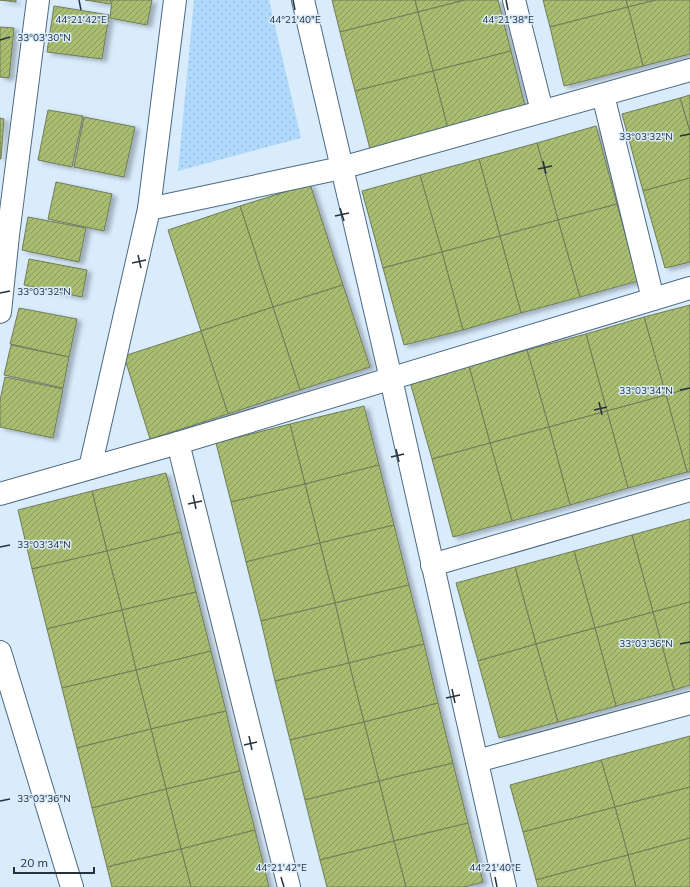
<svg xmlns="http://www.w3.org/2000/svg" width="690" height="887" font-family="Mulish,sans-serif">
	<defs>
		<pattern id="garden-dots" width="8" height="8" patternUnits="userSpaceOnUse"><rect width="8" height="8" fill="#b0d9fc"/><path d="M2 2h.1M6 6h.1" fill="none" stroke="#97bbd9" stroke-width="1.8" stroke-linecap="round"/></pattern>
		<pattern id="building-hatch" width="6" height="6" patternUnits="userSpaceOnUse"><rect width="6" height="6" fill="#a9bd71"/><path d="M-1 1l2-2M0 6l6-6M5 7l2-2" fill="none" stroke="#899a5e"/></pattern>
		<filter id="shadow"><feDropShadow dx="4.5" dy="2.5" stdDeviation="2" flood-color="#0004"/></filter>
	</defs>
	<rect width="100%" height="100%" fill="#d9ecfc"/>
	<polygon fill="url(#garden-dots)" points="194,0 269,0 301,138 178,171"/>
	<g fill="url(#building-hatch)" stroke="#727b5b" filter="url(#shadow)">
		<polygon points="0,0 16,0 16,2"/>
		<polygon points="85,0 111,0 110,4"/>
		<polygon points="112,0 152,0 147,25 110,18"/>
		<polygon points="332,0 415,0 418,12 340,32"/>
		<polygon points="415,0 465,0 418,12"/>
		<polygon points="465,0 498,0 511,51 433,71 418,12"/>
		<polygon points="543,0 626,0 628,7 550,27"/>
		<polygon points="626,0 656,0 628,7"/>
		<polygon points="656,0 690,0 690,54 643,66 628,7"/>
		<polygon points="54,6 109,15 102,59 47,52"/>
		<polygon points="628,7 643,66 564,86 550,27"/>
		<polygon points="418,12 433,71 355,91 340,32"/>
		<polygon points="0,27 14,28 9,78 0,77"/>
		<polygon points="511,51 526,110 448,129 433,71"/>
		<polygon points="433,71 448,129 370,149 355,91"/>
		<polygon points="690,95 690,132 680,98"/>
		<polygon points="680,98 690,132 690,178 643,191 622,114"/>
		<polygon points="48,110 83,116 72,167 38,160"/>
		<polygon points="84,117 135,127 124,177 74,167"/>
		<polygon points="0,118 4,119 1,159 0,159"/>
		<polygon points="596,126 617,204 558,220 537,143"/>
		<polygon points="537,143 558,220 500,236 479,159"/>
		<polygon points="479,159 500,236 442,252 420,175"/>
		<polygon points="420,175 442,252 383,268 362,191"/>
		<polygon points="690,178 690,262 665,268 643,191"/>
		<polygon points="56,182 112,194 104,231 48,219"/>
		<polygon points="310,184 343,285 273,307 240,206"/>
		<polygon points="617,204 638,281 580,297 558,220"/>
		<polygon points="240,206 273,307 201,331 168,230"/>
		<polygon points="28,217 86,228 79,262 22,250"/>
		<polygon points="558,220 580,297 521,313 500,236"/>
		<polygon points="500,236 521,313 463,330 442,252"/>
		<polygon points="442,252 463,330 404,345 383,268"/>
		<polygon points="29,259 87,270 82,297 24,285"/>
		<polygon points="343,285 370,367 300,390 273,307"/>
		<polygon points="690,305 690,388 666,395 644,317"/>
		<polygon points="273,307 300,390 228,414 201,331"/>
		<polygon points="19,308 77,319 69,357 10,344"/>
		<polygon points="644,317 666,395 607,411 586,334"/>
		<polygon points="201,331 228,414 150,439 124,356"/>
		<polygon points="586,334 607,411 549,427 527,350"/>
		<polygon points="11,345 69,357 63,388 4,375"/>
		<polygon points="527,350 549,427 490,443 469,366"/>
		<polygon points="469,366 490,443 432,459 410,382"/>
		<polygon points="5,377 63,389 53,438 0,427 0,400"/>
		<polygon points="690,388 690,472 687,472 666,395"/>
		<polygon points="666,395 687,472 628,488 607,411"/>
		<polygon points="364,406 379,465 305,484 290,424"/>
		<polygon points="607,411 628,488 570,505 549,427"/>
		<polygon points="290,424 305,484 231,502 216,443"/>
		<polygon points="549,427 570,505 512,521 490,443"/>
		<polygon points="490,443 512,521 453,537 432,459"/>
		<polygon points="379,465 394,525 320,543 305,484"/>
		<polygon points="166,473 181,532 107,551 92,491"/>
		<polygon points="305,484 320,543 246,562 231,502"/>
		<polygon points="92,491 107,551 32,569 18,510"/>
		<polygon points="690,519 690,602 653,612 632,535"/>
		<polygon points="394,525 409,585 335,603 320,543"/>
		<polygon points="181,532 196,592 122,610 107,551"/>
		<polygon points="632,535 653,612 595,628 574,551"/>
		<polygon points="320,543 335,603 261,621 246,562"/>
		<polygon points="107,551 122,610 47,629 32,569"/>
		<polygon points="574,551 595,628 536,644 515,567"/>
		<polygon points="515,567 536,644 478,661 456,583"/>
		<polygon points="409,585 424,644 349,663 335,603"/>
		<polygon points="196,592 211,651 136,670 122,610"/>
		<polygon points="690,602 690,685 674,690 653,612"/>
		<polygon points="335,603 349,663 275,681 261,621"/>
		<polygon points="122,610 136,670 62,688 47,629"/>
		<polygon points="653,612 674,690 616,706 595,628"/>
		<polygon points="595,628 616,706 558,722 536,644"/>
		<polygon points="424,644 438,703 364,722 349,663"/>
		<polygon points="536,644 558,722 499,738 478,661"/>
		<polygon points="211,651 226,711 151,729 136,670"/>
		<polygon points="349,663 364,722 290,740 275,681"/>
		<polygon points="136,670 151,729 77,748 62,688"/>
		<polygon points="438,703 453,763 379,781 364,722"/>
		<polygon points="226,711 240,771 166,789 151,729"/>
		<polygon points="364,722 379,781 305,800 290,740"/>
		<polygon points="151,729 166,789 92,808 77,748"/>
		<polygon points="690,736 690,787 615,807 601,760"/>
		<polygon points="601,760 615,807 523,832 510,785"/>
		<polygon points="453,763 468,823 394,841 379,781"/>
		<polygon points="240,771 255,830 181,849 166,789"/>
		<polygon points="379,781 394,841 320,860 305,800"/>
		<polygon points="690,787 690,838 628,855 615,807"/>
		<polygon points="166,789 181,849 107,867 92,808"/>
		<polygon points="615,807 628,855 536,880 523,832"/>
		<polygon points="468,823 483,882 464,887 406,887 394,841"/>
		<polygon points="255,830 269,887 191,887 181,849"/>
		<polygon points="690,838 690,887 636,887 628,855"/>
		<polygon points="394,841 406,887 327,887 320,860"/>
		<polygon points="181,849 191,887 112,887 107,867"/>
		<polygon points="628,855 636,887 538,887 536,880"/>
	</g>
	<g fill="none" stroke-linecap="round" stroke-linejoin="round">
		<defs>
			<g id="street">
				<polyline points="303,0 391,379 505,887"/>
				<polyline points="514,0 542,111"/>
				<polyline points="603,95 653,299"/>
				<polyline points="149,209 341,168 690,70"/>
				<polyline points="0,312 8,235 38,0"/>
				<polyline points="178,443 289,887"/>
				<polyline points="90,468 149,209 175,0"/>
				<polyline points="0,494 178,443 690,288"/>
				<polyline points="432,565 690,490"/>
				<polyline points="0,652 72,887"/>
				<polyline points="477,761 690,703"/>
			</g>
		</defs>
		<use href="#street" stroke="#4d6980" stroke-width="24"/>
		<use href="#street" stroke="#fff" stroke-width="22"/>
	</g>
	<path fill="none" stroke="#25313c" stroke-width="1.5" d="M79,0L81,10M293,0L295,10M506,0L508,10M0,40L10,37M680,136L690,134M543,161L546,174M538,169L552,166M340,208L344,221M335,216L349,213M138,255L141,268M132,263L146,260M0,293L10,291M680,390L690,388M599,402L602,415M594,410L607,407M396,449L399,462M391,457L404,454M193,495L196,509M188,504L202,501M0,547L10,545M680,644L690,642M452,689L455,703M446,698L460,695M249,736L252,750M244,745L257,742M0,801L10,799M281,877L284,887M495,877L497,887"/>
	<g font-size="10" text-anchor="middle" fill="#25313c" stroke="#d9ecfc" stroke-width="3" stroke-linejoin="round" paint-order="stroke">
		<text x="81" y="23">44°21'42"E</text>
		<text x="295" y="23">44°21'40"E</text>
		<text x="508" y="23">44°21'38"E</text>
		<text x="44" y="41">33°03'30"N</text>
		<text x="646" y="140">33°03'32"N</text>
		<text x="44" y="295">33°03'32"N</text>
		<text x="646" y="394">33°03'34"N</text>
		<text x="44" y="548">33°03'34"N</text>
		<text x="646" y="647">33°03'36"N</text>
		<text x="44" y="802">33°03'36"N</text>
		<text x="281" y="871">44°21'42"E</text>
		<text x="495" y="871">44°21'40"E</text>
	</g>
	<path d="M14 867v6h80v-6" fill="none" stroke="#25313c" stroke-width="2"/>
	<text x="20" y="867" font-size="12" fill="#25313c" stroke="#d9ecfc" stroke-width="3" paint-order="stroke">20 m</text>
</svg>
